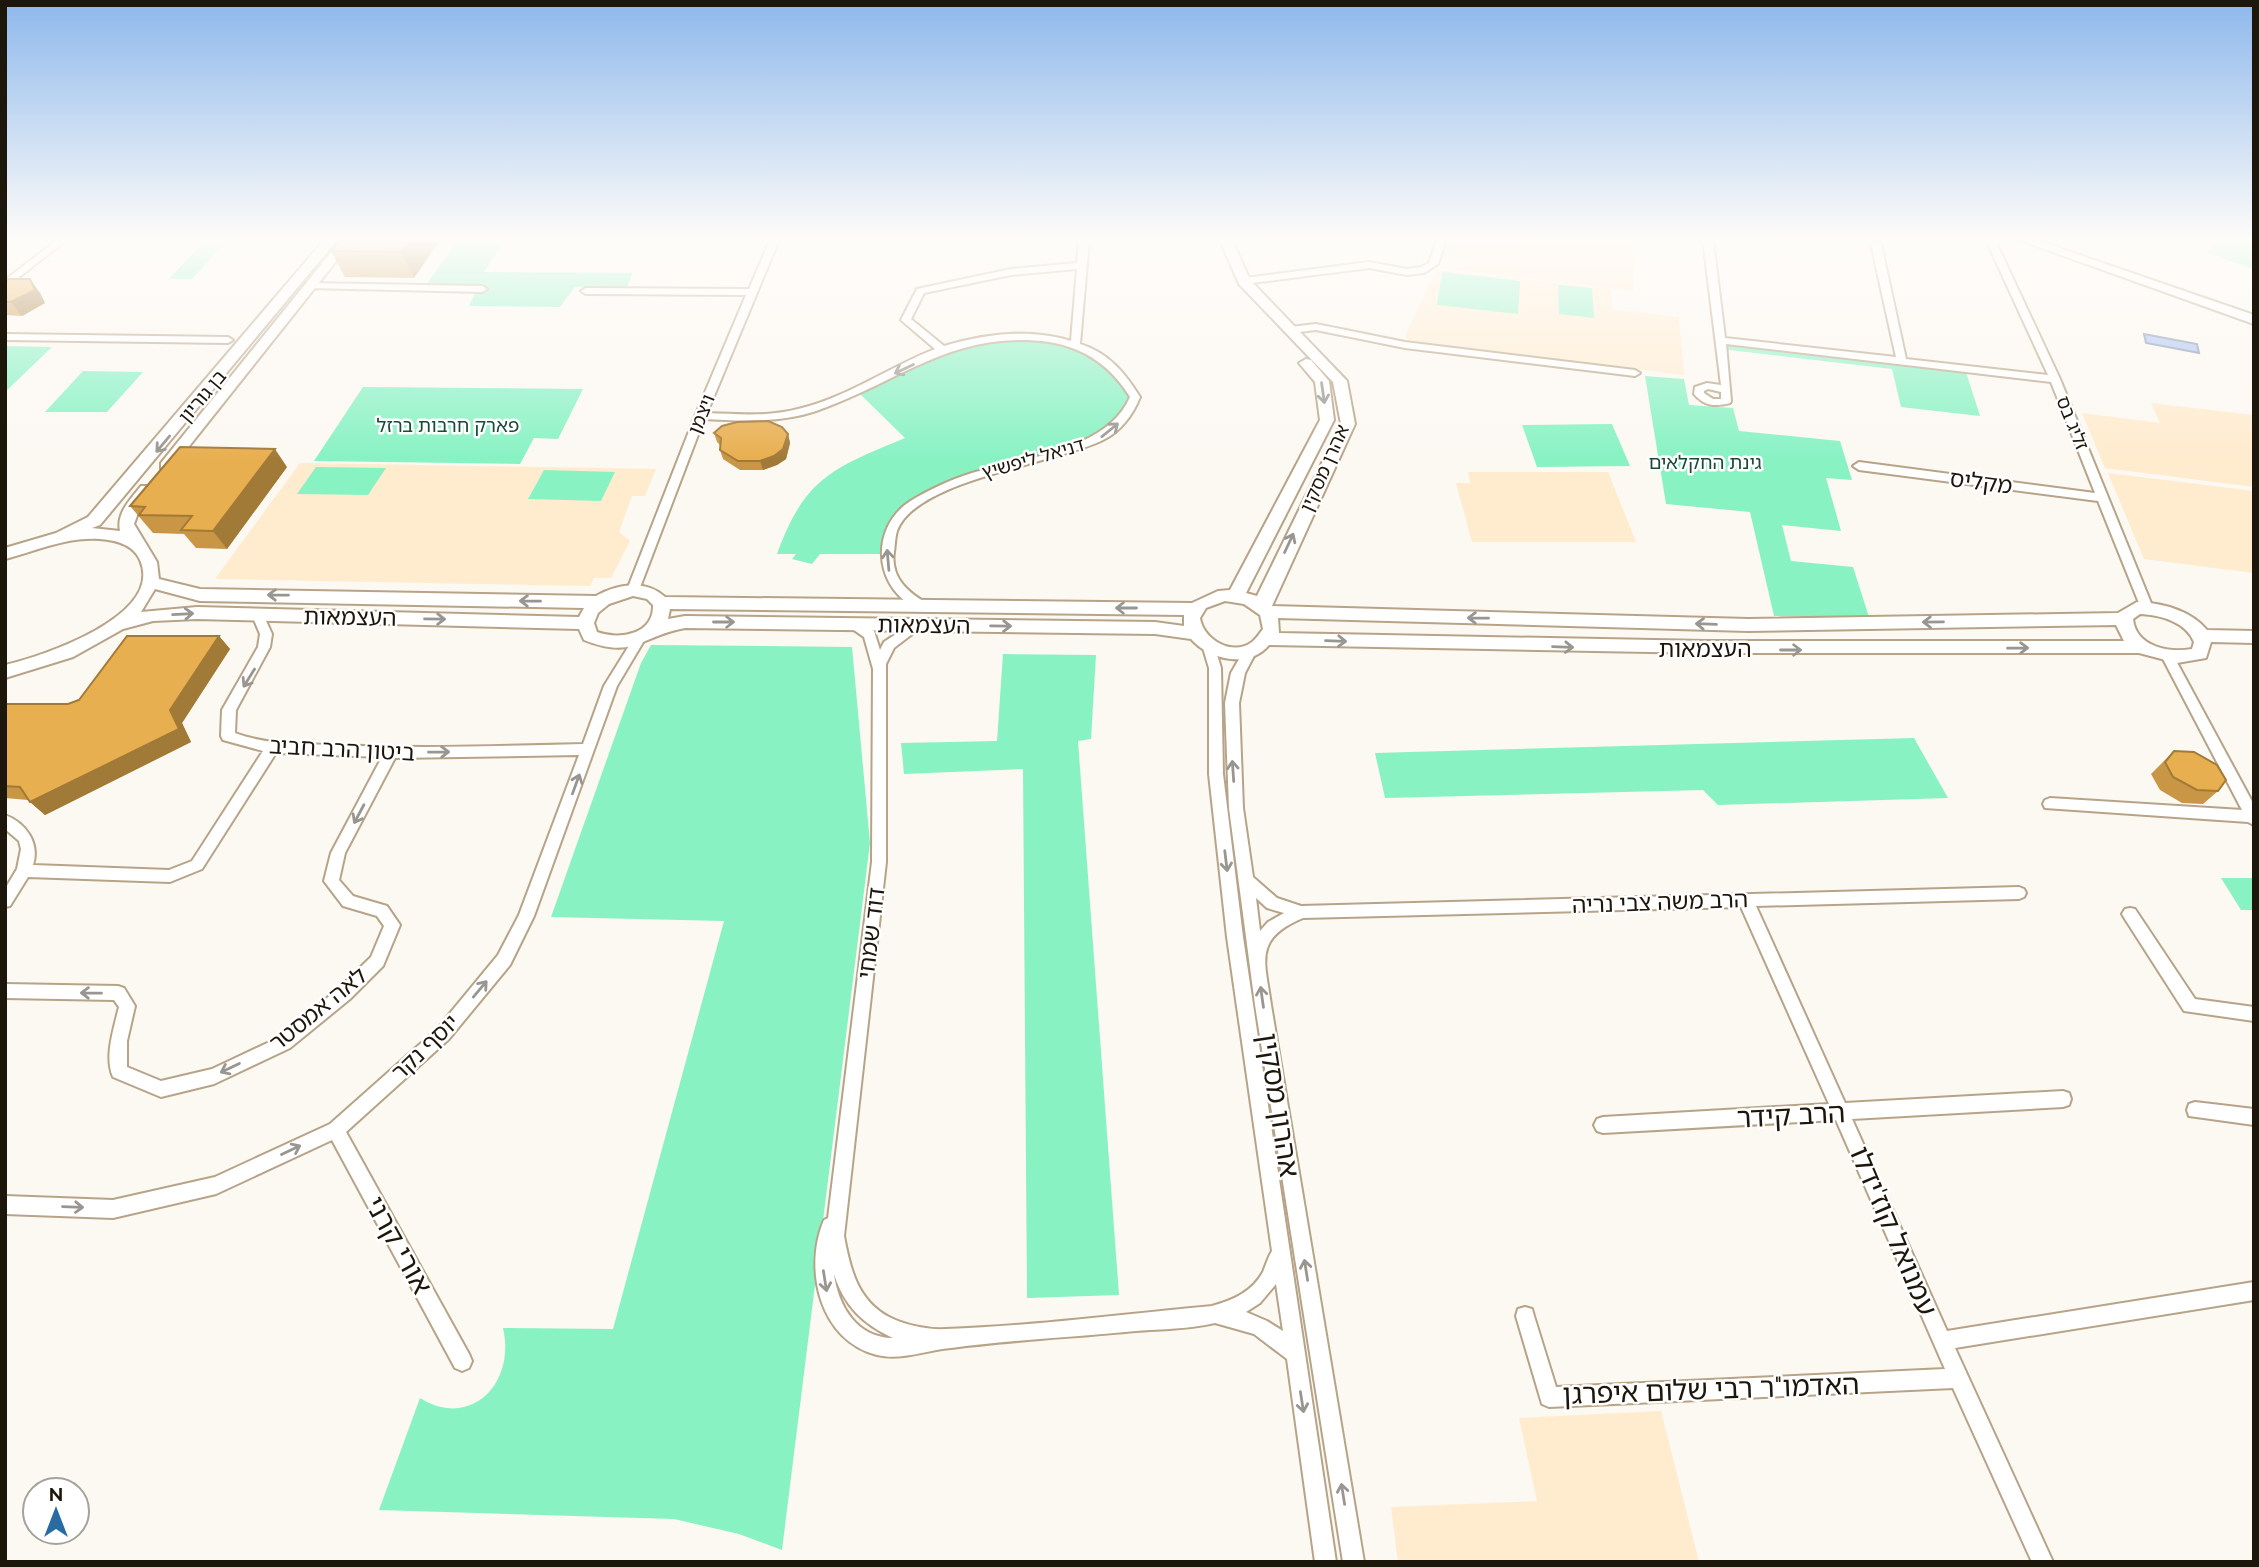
<svg xmlns="http://www.w3.org/2000/svg" width="2259" height="1567" font-family="Raleway,'Noto Sans Hebrew',sans-serif">
	<rect width="100%" height="100%" fill="#fcf8f2"/>
	<g fill="#ffebce">
		<polygon points="1453,240 1633,240 1634,291 1440,268"/>
		<polygon points="1436,270 1611,289 1612,309 1679,317 1684,375 1408,341 1405,336"/>
		<polygon points="2151,403 2254,415 2254,487 2105,468 2082,413 2160,423"/>
		<polygon points="300,463 656,469 645,496 632,496 619,532 630,541 611,578 594,578 590,586 215,579"/>
		<polygon points="1468,472 1608,472 1636,542 1472,542 1456,483 1470,483"/>
		<polygon points="2108,473 2254,491 2254,573 2144,559"/>
		<polygon points="1661,1411 1699,1562 1398,1562 1391,1507 1537,1501 1519,1418"/>
	</g>
	<g fill="#88f2c3">
		<polygon points="458,240 505,240 484,272 632,273 627,288 575,287 560,307 469,306 479,285 426,285"/>
		<polygon points="2218,240 2254,240 2254,269 2207,253"/>
		<polygon points="200,246 222,246 192,279 169,279"/>
		<polygon points="1442,272 1520,281 1518,314 1437,305"/>
		<polygon points="1558,285 1592,288 1594,318 1559,314"/>
		<path d="M1027,339L1052,340L1093,352L1135,397L1100,438L949,484L912,507L895,525L887,554H820L812,564L792,559L796,554H777C805,477 833,468 905,438L856,390L962,344Z"/>
		<polygon points="1720,340 1965,369 1980,416 1901,407 1892,369 1721,349"/>
		<polygon points="5,346 52,347 5,392"/>
		<polygon points="83,371 143,372 107,412 45,412"/>
		<polygon points="1645,376 1684,379 1689,405 1733,408 1739,431 1840,441 1852,480 1826,478 1841,531 1782,525 1791,561 1853,567 1869,617 1774,616 1750,512 1666,504"/>
		<polygon points="363,387 583,389 558,439 534,438 520,464 314,461"/>
		<polygon points="1612,424 1630,466 1537,467 1522,425"/>
		<polygon points="316,467 386,468 368,495 297,494"/>
		<polygon points="544,470 615,472 601,501 528,499"/>
		<path d="M651,645L852,647L870,843L782,1550L739,1534L674,1519L379,1510L420,1398C471,1430 516,1383 503,1328L613,1329L724,921L551,917L641,663Z"/>
		<polygon points="1003,654 1096,655 1091,739 1078,741 1119,1295 1027,1298 1023,769 904,774 901,743 997,741"/>
		<polygon points="1914,738 1948,798 1718,805 1703,790 1385,798 1375,753"/>
		<polygon points="2221,878 2254,878 2254,910 2241,910"/>
	</g>
	<polygon fill="#a5bef1" stroke="#7c8cac" stroke-width="2" points="2144,334 2197,344 2199,353 2146,343"/>
	<g fill="none" stroke-linecap="round" stroke-linejoin="round">
		<defs>
			<g id="street">
				<polygon points="57,240 67,240 5,288 5,280"/>
				<path d="M770,240H779L707,413C737,414 768,417 798,409C846,398 889,367 935,349L901,320L917,289L1011,269L1077,263L1079,240H1089L1080,344C1109,353 1125,373 1140,397C1133,415 1120,432 1103,440C1055,464 916,479 897,531C895,537 895,546 894,552C890,579 910,594 930,605L932,608L930,611C923,613 918,609 911,605C873,582 872,527 909,502C928,490 950,480 972,473C1022,458 1107,451 1130,397C1111,366 1085,348 1049,342C954,329 898,383 816,411C780,423 742,421 704,419L639,590L633,594L627,590L695,416L746,295L586,294L581,291L586,288L749,289ZM1077,269L1071,341C1030,328 984,334 944,346L911,319L924,293L1011,275Z"/>
				<polygon points="1437,240 1446,240 1438,264 1424,273 1407,275 1369,268 1244,284 1239,281 1244,278 1369,262 1407,269 1421,267 1429,263"/>
				<path d="M1703,240H1713L1725,338L1896,357L1871,244L1876,241L1881,244L1906,359L2048,375L1986,240H1995L2060,379L2153,608L2151,611L2147,612L2141,608L2098,501L1859,470L1853,466L1859,462L2095,493L2051,382L1726,344L1731,401L1730,403C1715,407 1704,406 1694,394L1695,387L1707,383L1721,385ZM1708,389L1721,392V399H1713L1704,393V391Z"/>
				<polygon points="310,283 482,286 487,289 482,292 307,288 305,286"/>
				<polygon points="1316,324 1405,342 1635,370 1640,373 1635,376 1405,348 1316,330 1290,333 1285,330 1290,327"/>
				<polygon points="5,334 228,337 233,340 228,343 5,340"/>
				<path d="M258,611L262,612L272,634L270,647L236,710L235,733C267,745 302,744 336,745C418,749 500,746 583,744L604,686L635,636L639,634L645,639L617,686L534,916L510,965L449,1039L346,1132L469,1354L472,1361L469,1368L462,1371L455,1368L332,1140L216,1194L113,1218L5,1214V1196L113,1200L215,1177L330,1124L437,1029L498,955L519,915L579,755L395,758L345,853L339,880L353,896L387,906L400,925L383,966L350,999L290,1048L214,1084L161,1097L113,1077C104,1057 114,1028 119,1007L114,1000L5,998V984L118,986L124,988L135,1006L127,1041V1067L161,1081L212,1069L278,1038L338,989L371,957L384,926L377,916L343,906L324,881L331,853L382,757L276,753L202,869L170,882L28,877L10,906L5,907V889L17,869L21,849L19,841L5,829V815C26,823 40,843 33,865L169,870L192,861L263,751L223,740L221,736L222,710L258,647L260,634L252,615Z"/>
				<path d="M850,619L874,631L880,650L884,642L914,622L918,621L924,625L894,648L886,664V862L844,1236C850,1268 857,1300 889,1317C904,1325 928,1330 946,1329C1034,1326 1124,1314 1212,1306C1233,1300 1252,1292 1263,1272C1266,1265 1268,1257 1272,1251L1227,937L1209,774V668L1203,648L1209,643L1215,648L1221,668L1223,774L1243,937L1336,1562H1315L1287,1359L1254,1334L1215,1323C1190,1329 1162,1329 1136,1331C1074,1337 1012,1340 951,1348C927,1350 901,1361 877,1355C820,1341 803,1269 824,1220L828,1218L872,862L873,669L864,637L844,623ZM834,1274C844,1306 863,1324 893,1338C857,1338 838,1306 834,1274ZM1276,1284L1283,1331L1267,1321L1246,1312L1260,1303Z"/>
				<path d="M1251,645L1257,650L1245,673L1239,703L1243,808L1253,877L1277,898L1301,906L2019,887L2024,889L2026,893L2024,897L2019,899L1756,906L1845,1103L2063,1091L2069,1093L2071,1099L2069,1105L2063,1107L1852,1119L1947,1331L2254,1282V1300L1955,1348L2053,1562H2032L1953,1388L1549,1407L1542,1404L1516,1316L1518,1309L1525,1307L1532,1309L1534,1316L1556,1387L1945,1369L1836,1120L1603,1133L1597,1131L1594,1125L1597,1119L1603,1117L1829,1104L1741,907L1303,918C1253,939 1265,961 1271,1005L1364,1562H1343L1255,1005L1229,808L1225,703L1231,673L1246,647ZM1256,898L1267,908L1284,913L1268,922L1260,931Z"/>
				<polygon points="2168,652 2174,657 2254,805 2254,825 2248,822 2045,808 2043,804 2045,800 2050,798 2242,810 2162,657"/>
				<polygon points="2130,908 2135,909 2195,999 2254,1007 2254,1021 2184,1011 2125,919 2122,914 2125,909"/>
				<polygon points="2195,1102 2254,1109 2254,1125 2189,1116 2187,1110 2189,1104"/>
			</g>
			<g id="secondary">
				<path d="M324,240H337L100,525L92,528L120,531C116,513 131,499 141,486H153L155,490L138,513L134,524L157,562L159,579L200,589L596,596C617,584 646,579 665,597L1192,603L1218,591L1230,590L1320,420L1315,382L1299,363L1306,359L1311,360L1329,381L1334,420L1246,593L1257,596L1341,424L1333,382L1239,284L1220,240H1232L1250,280L1347,381L1355,424L1272,606L1748,619L2118,613L2137,602C2162,603 2190,610 2207,630L2254,631V643L2211,642L2206,658L2177,663L2139,653H1706L1269,645C1249,669 1209,660 1191,639L1155,634L685,628C640,636 634,660 584,640L579,629L197,619L153,621L123,629L73,657L5,678V665C41,657 165,616 140,560C133,544 115,540 99,539C66,537 36,551 5,559V548L56,533L88,517ZM155,589L200,601L584,608L579,617L197,607L141,612ZM633,596L647,599L653,605C654,635 619,640 597,632L594,623L598,613L609,604ZM1225,601L1244,604L1260,615L1263,629C1260,633 1256,639 1252,642C1232,657 1203,639 1200,618L1206,608ZM670,609L1184,615V626L1155,622L685,616L668,619ZM2140,614C2161,615 2186,622 2194,642L2192,649C2169,653 2136,647 2133,619ZM1278,618L1748,631L2116,625L2124,641H1706L1279,633Z"/>
				<polygon points="341,240 353,240 171,469 161,469 161,463"/>
				<polygon points="2019,240 2036,240 2254,315 2254,324"/>
			</g>
		</defs>
		<use href="#street" stroke="#b7a488" stroke-width="4"/>
		<use href="#secondary" stroke="#b7a488" stroke-width="4"/>
		<use href="#street" fill="#fff" fill-rule="evenodd"/>
		<use href="#secondary" fill="#fff" fill-rule="evenodd"/>
	</g>
	<g fill="#c89645">
		<polygon points="340,240 444,240 440,240 414,278 345,277 331,251"/>
		<polygon points="5,282 40,293 45,303 22,316 5,315"/>
		<polygon points="714,433 788,434 790,443 786,459 777,465 763,470 740,470 723,459 720,450 720,445 717,442"/>
		<polygon points="287,467 227,549 196,548 184,534 153,533 130,506"/>
		<polygon points="219,636 230,649 182,723 191,742 45,815 28,800 5,798 5,704 68,704"/>
		<polygon points="2174,751 2218,791 2203,804 2182,803 2160,790 2151,774"/>
	</g>
	<g fill="#a27a38">
		<polygon points="410,240 440,240 414,278 401,252"/>
		<polygon points="30,279 40,293 45,303 22,316 11,302"/>
		<polygon points="788,434 790,443 786,459 777,465 763,470 760,461"/>
		<polygon points="275,449 287,467 227,549 213,531"/>
		<polygon points="219,636 230,649 182,723 191,742 45,815 30,802 170,710"/>
	</g>
	<g fill="#e8af50" stroke="#a27a38" stroke-width="2">
		<polygon points="340,240 410,240 401,252 331,251"/>
		<polygon points="8,279 30,279 35,290 11,302 5,302 5,282"/>
		<polygon points="768,421 782,427 788,434 783,449 774,456 760,461 738,461 720,450 721,438 714,433 722,426 737,422"/>
		<polygon points="180,447 275,449 213,531 181,530 192,516 139,515 145,507 130,506"/>
		<polygon points="127,636 219,636 170,710 179,729 30,802 20,787 5,786 5,704 68,704 79,700"/>
		<polygon points="2174,751 2194,752 2217,765 2226,780 2218,791 2197,790 2173,777 2165,762"/>
	</g>
	<defs><path id="oneway-shaft" d="M-6 0H5M1.5-3L5.5 0L1.5 3" fill="none" stroke-width="1.6" stroke-linecap="round" stroke-linejoin="round" transform="scale(1.75)"/></defs>
	<g stroke="#999691">
		<use href="#oneway-shaft" transform="translate(904 369) rotate(155)"/>
		<use href="#oneway-shaft" transform="translate(1323 393) rotate(82)"/>
		<use href="#oneway-shaft" transform="translate(1110 430) rotate(-39)"/>
		<use href="#oneway-shaft" transform="translate(163 444) rotate(130)"/>
		<use href="#oneway-shaft" transform="translate(1289 543) rotate(-65)"/>
		<use href="#oneway-shaft" transform="translate(888 560) rotate(-95)"/>
		<use href="#oneway-shaft" transform="translate(278 595) rotate(-179)"/>
		<use href="#oneway-shaft" transform="translate(530 601) rotate(-179)"/>
		<use href="#oneway-shaft" transform="translate(1126 608) rotate(180)"/>
		<use href="#oneway-shaft" transform="translate(183 614) rotate(-3)"/>
		<use href="#oneway-shaft" transform="translate(1478 618) rotate(-179)"/>
		<use href="#oneway-shaft" transform="translate(435 619) rotate(1)"/>
		<use href="#oneway-shaft" transform="translate(724 622)"/>
		<use href="#oneway-shaft" transform="translate(1933 622) rotate(179)"/>
		<use href="#oneway-shaft" transform="translate(1706 624) rotate(-178)"/>
		<use href="#oneway-shaft" transform="translate(1001 626) rotate(1)"/>
		<use href="#oneway-shaft" transform="translate(1336 641) rotate(2)"/>
		<use href="#oneway-shaft" transform="translate(1563 647) rotate(2)"/>
		<use href="#oneway-shaft" transform="translate(2018 648) rotate(-1)"/>
		<use href="#oneway-shaft" transform="translate(1791 650)"/>
		<use href="#oneway-shaft" transform="translate(249 678) rotate(122)"/>
		<use href="#oneway-shaft" transform="translate(439 752) rotate(-1)"/>
		<use href="#oneway-shaft" transform="translate(1233 771) rotate(-94)"/>
		<use href="#oneway-shaft" transform="translate(576 784) rotate(-70)"/>
		<use href="#oneway-shaft" transform="translate(359 814) rotate(118)"/>
		<use href="#oneway-shaft" transform="translate(1226 861) rotate(83)"/>
		<use href="#oneway-shaft" transform="translate(480 989) rotate(-50)"/>
		<use href="#oneway-shaft" transform="translate(91 993) rotate(-179)"/>
		<use href="#oneway-shaft" transform="translate(1262 997) rotate(-98)"/>
		<use href="#oneway-shaft" transform="translate(230 1068) rotate(154)"/>
		<use href="#oneway-shaft" transform="translate(291 1150) rotate(-25)"/>
		<use href="#oneway-shaft" transform="translate(73 1207) rotate(2)"/>
		<use href="#oneway-shaft" transform="translate(1306 1270) rotate(-99)"/>
		<use href="#oneway-shaft" transform="translate(825 1281) rotate(81)"/>
		<use href="#oneway-shaft" transform="translate(1302 1402) rotate(81)"/>
		<use href="#oneway-shaft" transform="translate(1343 1494) rotate(-99)"/>
	</g>
	<linearGradient id="sky" x2="0" y2="1"><stop stop-color="#8db8ec"/><stop offset="0.52" stop-color="#fefcf9"/><stop offset="1" stop-color="#fefcf9" stop-opacity="0"/></linearGradient>
	<rect width="2259" height="459" fill="url(#sky)"/>
	<g text-anchor="middle" stroke-width="5" stroke-linejoin="round" paint-order="stroke">
		<g font-size="19" fill="#1d160b" stroke="#fff">
			<text transform="translate(202 396) rotate(-50)" y="7">בן גוריון</text>
			<text transform="translate(701 414) rotate(-68)" y="7">ויצמן</text>
			<text transform="translate(2073 423) rotate(68)" y="7">זליג בס</text>
			<text transform="translate(1033 458) rotate(-16)" y="7">דניאל ליפשיץ</text>
			<text transform="translate(1324 468) rotate(-66)" y="7">אהרן מסקין</text>
		</g>
		<g font-size="19" fill="#1a4b37" stroke="#fff">
			<text x="448" y="432">פארק חרבות ברזל</text>
			<text x="1705" y="469">גינת החקלאים</text>
		</g>
		<g font-size="23" fill="#1d160b" stroke="#fff">
			<text transform="translate(1981 482) rotate(7)" y="8">מקליס</text>
			<text transform="translate(350 617) rotate(1)" y="8">העצמאות</text>
			<text transform="translate(924 625) rotate(1)" y="8">העצמאות</text>
			<text x="1705" y="657">העצמאות</text>
			<text transform="translate(342 749) rotate(3)" y="8">ביטון הרב חביב</text>
			<text transform="translate(1660 902) rotate(-2)" y="8">הרב משה צבי נריה</text>
			<text transform="translate(871 933) rotate(-83)" y="8">דוד שמחי</text>
			<text transform="translate(318 1009) rotate(-39)" y="8">לאה אמסטר</text>
			<text transform="translate(425 1047) rotate(-44)" y="8">יוסף נקר</text>
		</g>
		<g font-size="28" fill="#1d160b" stroke="#fff">
			<text transform="translate(1279 1105) rotate(81)" y="10">אהרון מסקין</text>
			<text transform="translate(1791 1115) rotate(-3)" y="10">הרב קידר</text>
			<text transform="translate(1894 1231) rotate(67)" y="10">עמנואל קוז'ידלו</text>
			<text transform="translate(399 1245) rotate(61)" y="10">אורי קרני</text>
			<text transform="translate(1711 1389) rotate(-2)" y="10">האדמו"ר רבי שלום איפרגן</text>
		</g>
	</g>
	<rect width="2259" height="1567" fill="none" stroke="#1d160b" stroke-width="14"/>
	<g transform="translate(56 1511)"><circle r="33" fill="#ffffff" stroke="#a5a29d" stroke-width="2"/>
	<path d="M0-5L12 26L0 18L-12 26Z" fill="#2a6ba1"/>
	<text y="-10" font-size="19" font-weight="bold" text-anchor="middle" fill="#1d160b">N</text>
	</g>
</svg>
